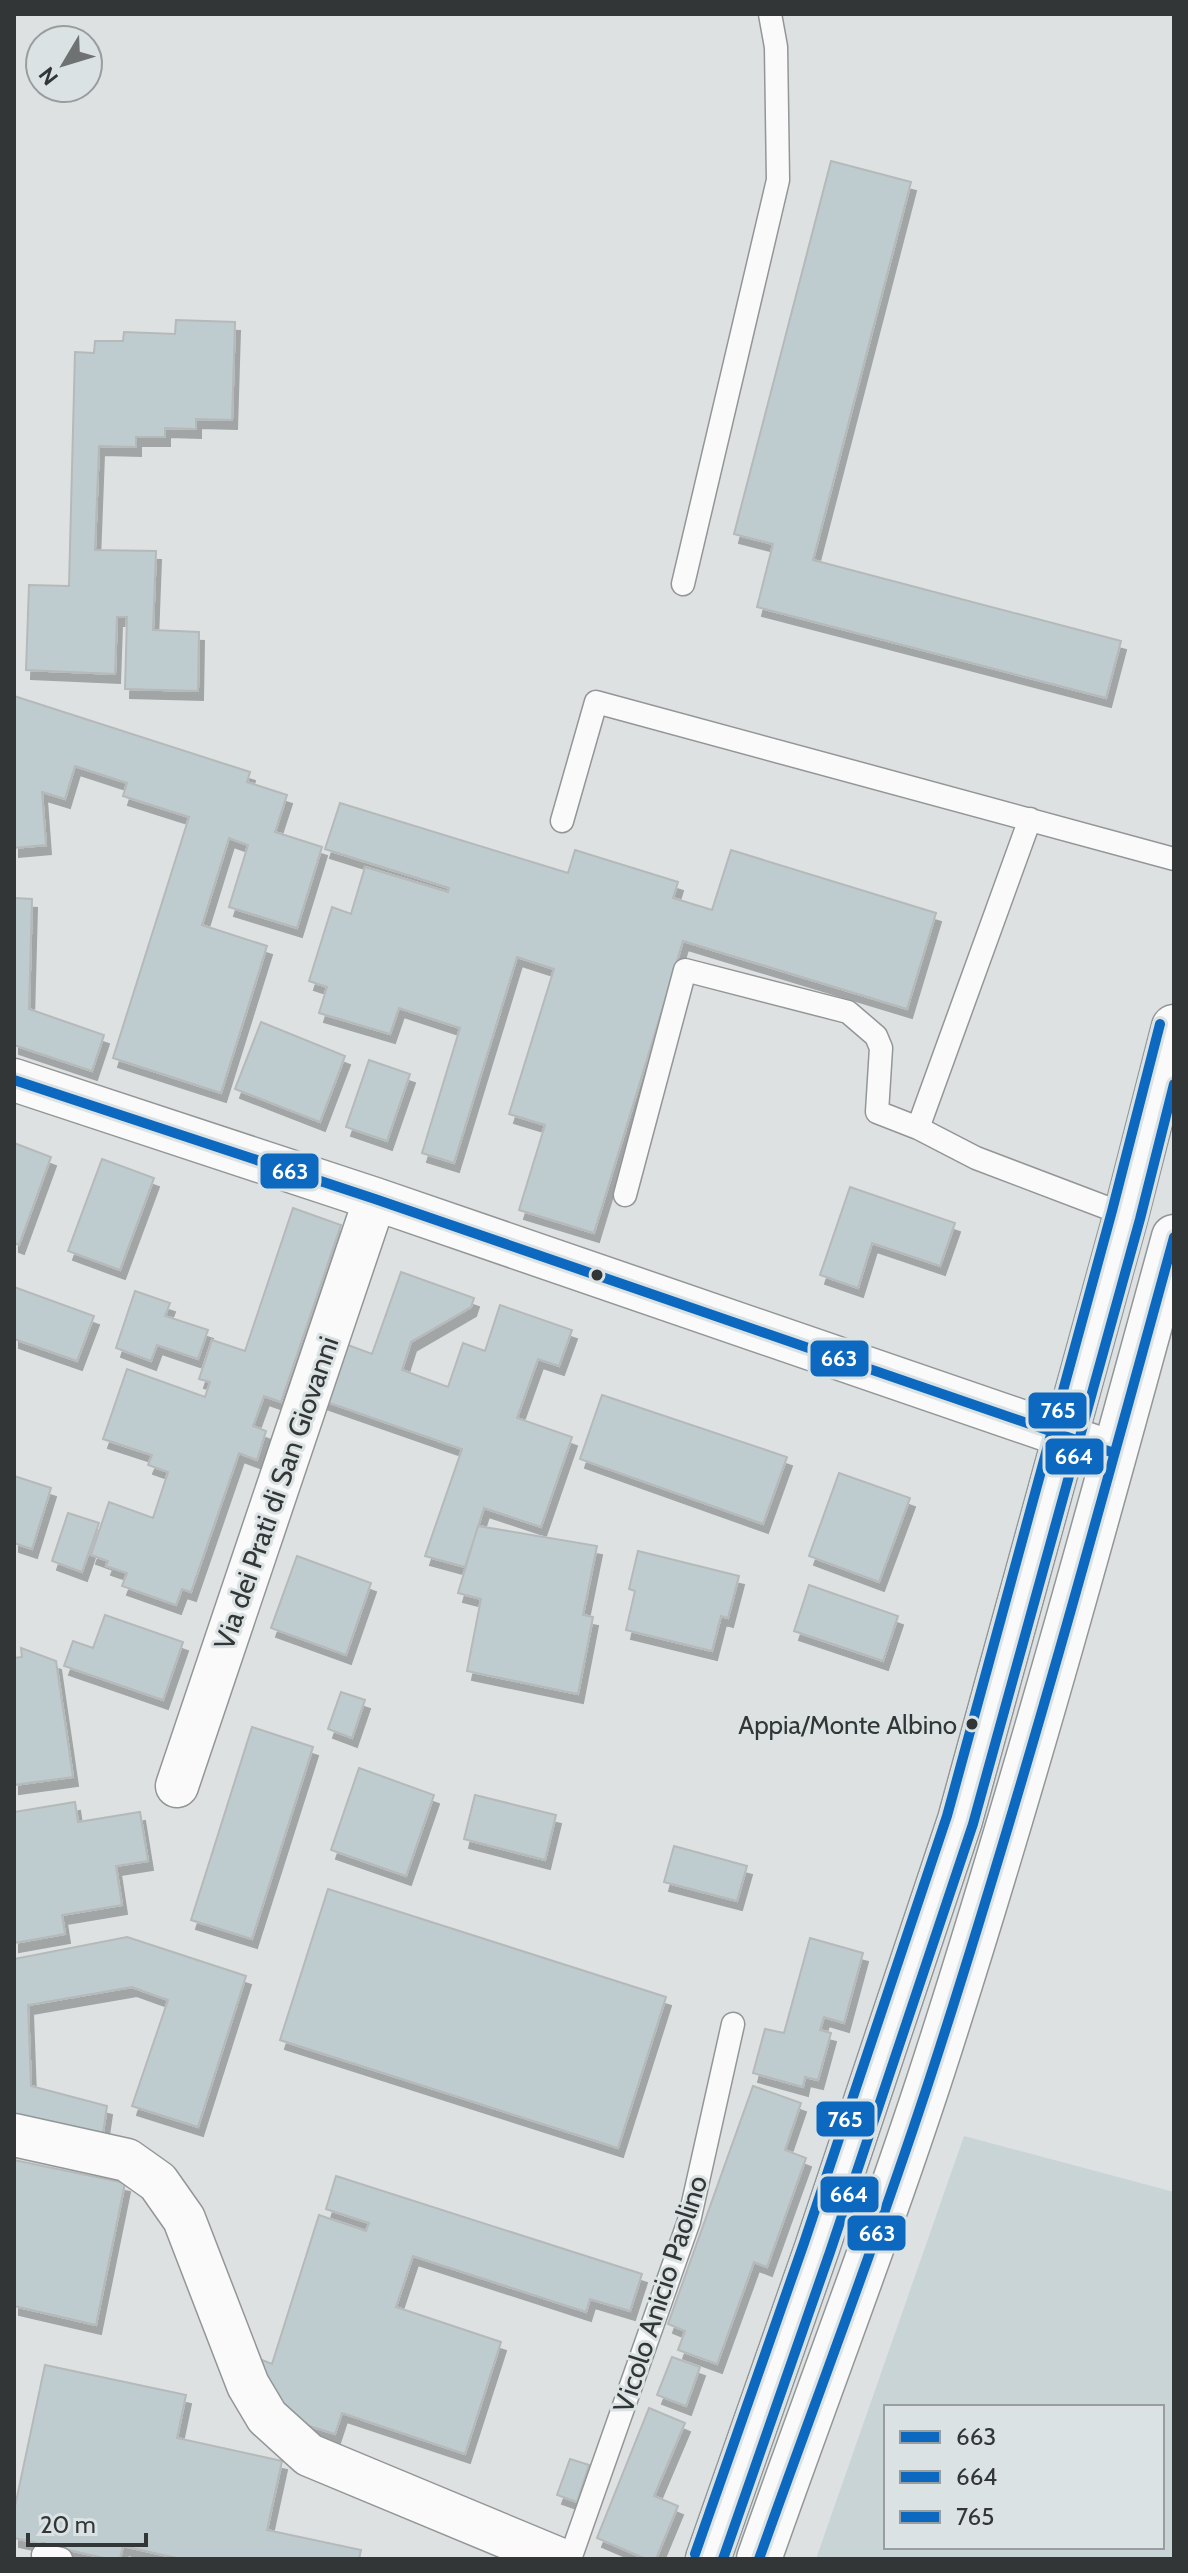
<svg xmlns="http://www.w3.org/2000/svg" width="1188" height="2573" viewBox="0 0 1188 2573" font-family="Cabin,sans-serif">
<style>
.built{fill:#c9d4d6;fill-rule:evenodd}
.building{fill:#bfcccf;stroke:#b6b9ba;stroke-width:2;filter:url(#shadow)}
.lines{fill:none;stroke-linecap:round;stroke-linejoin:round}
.service-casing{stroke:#939697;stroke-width:25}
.minor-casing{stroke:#939697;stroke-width:45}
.primary-casing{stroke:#939697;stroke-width:47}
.service{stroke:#fafafb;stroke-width:22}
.minor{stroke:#fafafb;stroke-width:42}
.primary{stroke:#fafafb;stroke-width:44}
.bus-1-casing{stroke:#dbe2e4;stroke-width:16}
.bus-2-casing{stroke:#dbe2e4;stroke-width:16}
.bus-3-casing{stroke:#dbe2e4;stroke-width:16}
.bus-1{stroke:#0c69bf;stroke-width:10}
.bus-2{stroke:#0c69bf;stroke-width:10}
.bus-3{stroke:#0c69bf;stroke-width:10}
.bus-dot{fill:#333636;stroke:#dbe2e4;stroke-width:3}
.labels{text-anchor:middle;stroke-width:6;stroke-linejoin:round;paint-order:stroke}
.bus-label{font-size:26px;fill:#333636;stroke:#dbe2e4;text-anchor:end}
.street-label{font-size:28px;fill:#333636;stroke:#dbe2e4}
.line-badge{stroke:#dbe2e4;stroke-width:3}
.badge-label{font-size:22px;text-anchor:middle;font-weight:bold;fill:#fff}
</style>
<defs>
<filter id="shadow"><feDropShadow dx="5" dy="9" stdDeviation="0" flood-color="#0004"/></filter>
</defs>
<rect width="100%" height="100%" fill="#dde1e2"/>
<path class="built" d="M 964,2136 L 1174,2192 L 1174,2559 L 816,2559 ZM 886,2407 L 1162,2407 L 1162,2547 L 886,2547 Z"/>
<path class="building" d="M 831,161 L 911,182 L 813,560 L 1121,641 L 1106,698 L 757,607 L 773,544 L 734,534 Z
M 176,320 L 235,322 L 232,420 L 196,419 L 196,429 L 165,428 L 165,437 L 136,437 L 136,447 L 99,446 L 95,550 L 156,551 L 153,630 L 199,632 L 198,691 L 125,689 L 127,617 L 117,617 L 115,674 L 26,670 L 29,585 L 69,586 L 75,352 L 94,353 L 95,341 L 123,341 L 124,332 L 175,334 Z
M 14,696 L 250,772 L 247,782 L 287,795 L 275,832 L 322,847 L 297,928 L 229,907 L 248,845 L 229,838 L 202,925 L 267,946 L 221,1093 L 113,1058 L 189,817 L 123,796 L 127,783 L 75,766 L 65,799 L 42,792 L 46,845 L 14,848 Z
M 340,803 L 568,873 L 575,850 L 678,882 L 673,898 L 712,910 L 731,850 L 936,913 L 907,1009 L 683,941 L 594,1233 L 519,1210 L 545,1125 L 509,1114 L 554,969 L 517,957 L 454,1163 L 422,1153 L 460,1028 L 399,1008 L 390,1034 L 319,1013 L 327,987 L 309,981 L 332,907 L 351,914 L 365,867 L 448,892 L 449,888 L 325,849 Z
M 14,898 L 32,899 L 29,1009 L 104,1035 L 92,1071 L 14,1045 Z
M 261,1022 L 345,1056 L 320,1122 L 235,1089 Z
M 369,1060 L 410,1074 L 387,1141 L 346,1127 Z
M 14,1143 L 51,1157 L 19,1245 L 14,1243 Z
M 102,1159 L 154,1178 L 120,1270 L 68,1251 Z
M 850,1187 L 955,1223 L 940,1266 L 872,1243 L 858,1288 L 820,1275 Z
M 293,1208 L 341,1225 L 281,1402 L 264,1396 L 253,1426 L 266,1431 L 257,1460 L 239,1453 L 191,1592 L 182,1589 L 176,1605 L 122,1586 L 127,1573 L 106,1566 L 108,1561 L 91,1555 L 109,1502 L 153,1518 L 168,1472 L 148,1465 L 152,1455 L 103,1439 L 127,1369 L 205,1397 L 210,1382 L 199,1379 L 212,1340 L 245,1351 Z
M 401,1272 L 474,1298 L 471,1307 L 411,1342 L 402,1370 L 448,1387 L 463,1343 L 485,1351 L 500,1305 L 572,1330 L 559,1366 L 538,1359 L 517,1418 L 572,1437 L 541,1527 L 484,1508 L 465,1567 L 425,1556 L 462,1449 L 321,1400 L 340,1342 L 372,1354 Z
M 14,1287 L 94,1316 L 77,1361 L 14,1339 Z
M 135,1291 L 170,1303 L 165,1316 L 208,1330 L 198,1359 L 157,1345 L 151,1361 L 116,1348 Z
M 602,1395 L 787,1457 L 763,1524 L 580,1459 Z
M 839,1473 L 910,1498 L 879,1582 L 809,1556 Z
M 14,1476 L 51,1488 L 32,1549 L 14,1543 Z
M 68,1513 L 99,1523 L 82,1572 L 52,1561 Z
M 478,1526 L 597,1546 L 583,1615 L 593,1617 L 578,1694 L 467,1671 L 481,1599 L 458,1593 Z
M 638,1551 L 739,1576 L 728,1618 L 721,1616 L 712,1651 L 626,1630 L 635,1591 L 629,1589 Z
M 297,1556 L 371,1583 L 346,1655 L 271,1628 Z
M 809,1585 L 898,1616 L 883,1661 L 794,1631 Z
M 105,1615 L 183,1642 L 163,1700 L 64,1666 L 73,1641 L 93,1648 Z
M 21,1648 L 56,1661 L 73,1777 L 14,1785 L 14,1658 L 22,1657 Z
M 341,1692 L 365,1700 L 352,1738 L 328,1729 Z
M 252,1727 L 313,1747 L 252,1939 L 191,1920 Z
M 359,1768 L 434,1795 L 406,1876 L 331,1850 Z
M 475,1795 L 556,1815 L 545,1860 L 464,1839 Z
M 75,1802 L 78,1822 L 140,1812 L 148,1861 L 116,1866 L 122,1905 L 62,1915 L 65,1934 L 14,1943 L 14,1812 Z
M 674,1846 L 747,1866 L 737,1901 L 664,1882 Z
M 328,1889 L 666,1997 L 618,2148 L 280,2040 Z
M 127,1937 L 246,1976 L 198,2127 L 132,2106 L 168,2000 L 132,1987 L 28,2005 L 31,2086 L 107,2106 L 102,2140 L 14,2116 L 14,1959 Z
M 810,1938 L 863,1953 L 844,2023 L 824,2017 L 820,2030 L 831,2033 L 818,2080 L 805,2077 L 803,2087 L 753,2073 L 765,2029 L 784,2033 Z
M 753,2086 L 801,2103 L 785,2150 L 806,2158 L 767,2267 L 754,2262 L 717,2364 L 678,2350 L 685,2331 L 668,2324 Z
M 14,2160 L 125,2183 L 96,2325 L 14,2306 Z
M 336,2176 L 642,2274 L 630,2311 L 590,2299 L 586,2312 L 413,2256 L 396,2307 L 501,2342 L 465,2454 L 342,2413 L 335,2434 L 290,2420 L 257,2358 L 272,2364 L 319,2215 L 366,2231 L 369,2223 L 326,2209 Z
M 672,2357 L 700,2367 L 686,2406 L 657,2395 Z
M 45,2365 L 186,2395 L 177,2438 L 282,2461 L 267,2530 L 361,2550 L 359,2559 L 181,2559 L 123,2546 L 120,2559 L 109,2559 L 14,2538 L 14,2511 Z
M 649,2408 L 685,2423 L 654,2496 L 678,2506 L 656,2559 L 646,2559 L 597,2538 Z
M 570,2459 L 589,2465 L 577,2502 L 557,2495 Z"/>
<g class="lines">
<g class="service-casing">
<path id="service" d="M 683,584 L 778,180 L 776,47 L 770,14
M 562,821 L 596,702 L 1174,859
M 918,1128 L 1030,819
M 625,1195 L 685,970 L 848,1012 L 876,1036 L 881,1048 L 877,1112 L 918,1128 L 976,1158 L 1126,1215
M 43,2555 L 61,2559
M 570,2559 L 689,2221 L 733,2024"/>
</g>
<g class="minor-casing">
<path id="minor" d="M 14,1080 L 375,1199 L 1114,1453
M 177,1786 L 375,1199
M 14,2135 L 127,2160 L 158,2182 L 184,2219 L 248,2385 L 267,2417 L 309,2455 L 559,2559"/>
</g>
<g class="primary-casing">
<path id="primary" d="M 708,2559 L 817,2248 L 960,1820 L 1126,1215 L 1174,1027
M 759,2559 C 819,2388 885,2219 940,2047 C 1026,1779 1100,1508 1174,1237"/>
</g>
<use href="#service" class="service"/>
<use href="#minor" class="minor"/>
<use href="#primary" class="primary"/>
<g class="bus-1-casing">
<path id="bus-1" d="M 14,1080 L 375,1199 L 1114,1453
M 759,2559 C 820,2388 885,2219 940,2047 C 1026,1779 1100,1508 1174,1237"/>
</g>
<g class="bus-2-casing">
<path id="bus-2" d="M 723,2559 L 830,2252 L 973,1824 L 1140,1219 L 1174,1084"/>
</g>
<g class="bus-3-casing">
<path id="bus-3" d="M 695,2554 L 804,2243 L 947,1816 L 1112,1211 L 1160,1024"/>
</g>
<use href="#bus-1" class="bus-1"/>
<use href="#bus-2" class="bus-2"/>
<use href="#bus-3" class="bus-3"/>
</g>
<g class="bus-dot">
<circle cx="597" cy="1275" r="7"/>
<circle cx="972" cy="1724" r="7"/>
</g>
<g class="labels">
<g class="bus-label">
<text x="957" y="1734">Appia/Monte Albino</text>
</g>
<g class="street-label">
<text transform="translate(276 1493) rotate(-71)" y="10">Via dei Prati di San Giovanni</text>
<text transform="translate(660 2294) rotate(-72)" y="10">Vicolo Anicio Paolino</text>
</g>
</g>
<g class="line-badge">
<rect x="259" y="1152" width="61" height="38" rx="8" fill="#0c69bf"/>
<rect x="809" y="1339" width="61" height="39" rx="8" fill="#0c69bf"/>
<rect x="1027" y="1391" width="61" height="39" rx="8" fill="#0c69bf"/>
<rect x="1044" y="1437" width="61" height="39" rx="8" fill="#0c69bf"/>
<rect x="815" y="2100" width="61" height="38" rx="8" fill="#0c69bf"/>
<rect x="819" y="2175" width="61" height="39" rx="8" fill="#0c69bf"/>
<rect x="846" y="2214" width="61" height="38" rx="8" fill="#0c69bf"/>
</g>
<g class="badge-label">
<text x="290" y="1179">663</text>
<text x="839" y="1366">663</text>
<text x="1058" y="1418">765</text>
<text x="1074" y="1464">664</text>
<text x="845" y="2127">765</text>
<text x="849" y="2202">664</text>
<text x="877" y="2241">663</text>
</g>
<rect width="1188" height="2573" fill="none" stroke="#333636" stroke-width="32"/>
<rect x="884" y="2405" width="280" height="144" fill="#dbe2e4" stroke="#989d9e" stroke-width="2"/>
<rect x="900" y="2431" width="40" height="12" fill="#0c69bf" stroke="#989d9e" stroke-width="2"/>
<text x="956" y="2445" font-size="24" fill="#333636">663</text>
<rect x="900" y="2471" width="40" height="12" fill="#0c69bf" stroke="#989d9e" stroke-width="2"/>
<text x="956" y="2485" font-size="24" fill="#333636">664</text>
<rect x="900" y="2511" width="40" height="12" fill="#0c69bf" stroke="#989d9e" stroke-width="2"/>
<text x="956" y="2525" font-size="24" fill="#333636">765</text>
<g transform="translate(64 64) rotate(232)"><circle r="38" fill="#dbe2e4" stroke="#989d9e" stroke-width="2"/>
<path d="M0-6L14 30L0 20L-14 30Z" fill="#6e7272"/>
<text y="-12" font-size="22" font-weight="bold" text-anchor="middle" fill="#333636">N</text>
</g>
<path d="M28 2533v12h118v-12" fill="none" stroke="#333636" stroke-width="4"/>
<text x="40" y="2533" font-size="24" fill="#333636" stroke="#dbe2e4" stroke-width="6" paint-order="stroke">20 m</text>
</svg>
